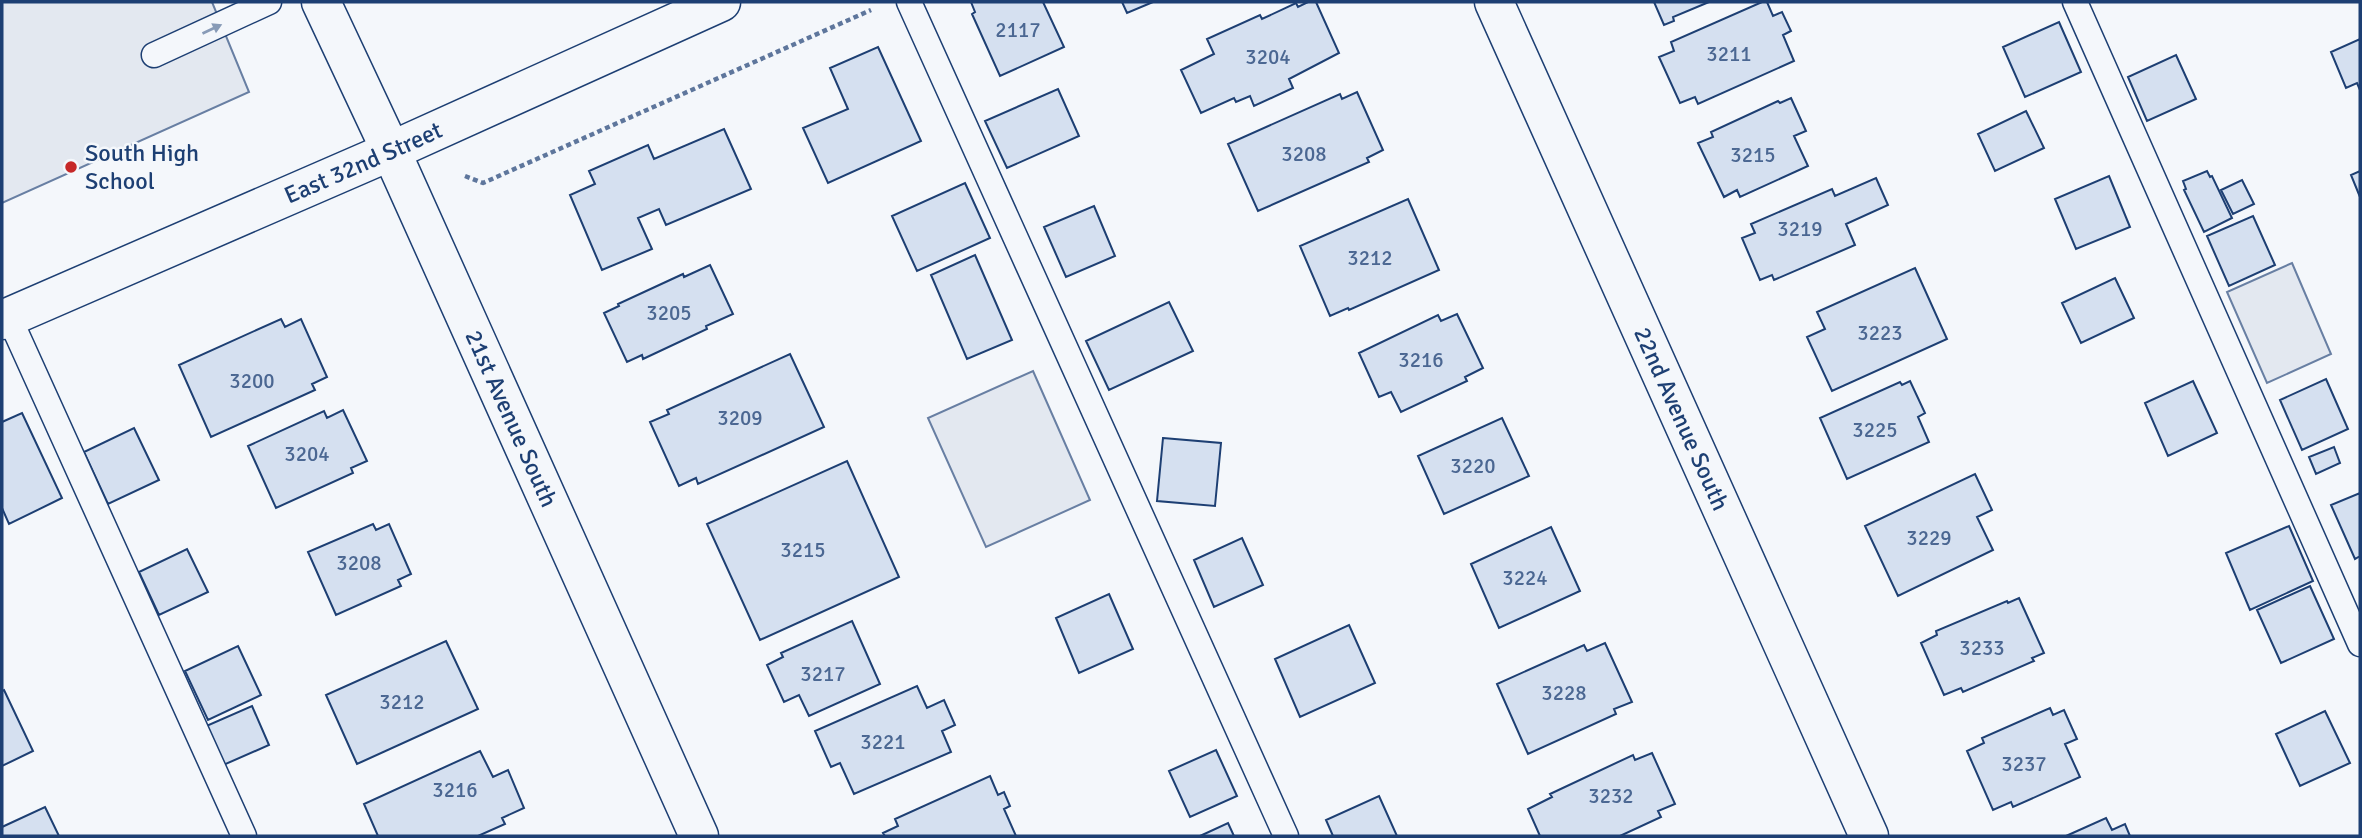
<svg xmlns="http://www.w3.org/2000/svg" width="2362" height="838" viewBox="0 0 2362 838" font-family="Signika,sans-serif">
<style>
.parking{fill:#e3e8f0;stroke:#687fa3;stroke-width:2}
.building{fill:#d5e0f0;stroke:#1d3f73;stroke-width:2}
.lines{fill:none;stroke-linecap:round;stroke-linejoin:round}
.service-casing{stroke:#1d3f73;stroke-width:27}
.minor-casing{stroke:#1d3f73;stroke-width:41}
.tertiary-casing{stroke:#1d3f73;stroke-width:41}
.path{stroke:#5e769c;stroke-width:4.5;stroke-dasharray:5 3.5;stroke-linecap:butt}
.service{stroke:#f4f7fb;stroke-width:24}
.minor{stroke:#f4f7fb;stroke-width:38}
.tertiary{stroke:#f4f7fb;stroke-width:38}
.oneway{fill:#889bb7}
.poi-dot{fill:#c62828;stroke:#f4f7fb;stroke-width:2.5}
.labels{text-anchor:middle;stroke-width:5;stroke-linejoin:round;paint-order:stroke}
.number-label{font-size:21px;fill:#4b6792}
.poi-label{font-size:24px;fill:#1d3f73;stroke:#f4f7fb;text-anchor:start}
.street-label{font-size:24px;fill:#1d3f73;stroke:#f4f7fb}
</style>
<rect width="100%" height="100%" fill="#f4f7fb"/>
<path class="parking" d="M 2,2 L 212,2 L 249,92 L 2,203 Z
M 2292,263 L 2331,354 L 2267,383 L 2227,292 Z
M 1033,371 L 1090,500 L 986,547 L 928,418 Z"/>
<path class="building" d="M 971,2 L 1043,2 L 1064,47 L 1000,76 L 972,14 L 975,12 Z
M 1122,2 L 1153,2 L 1127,13 Z
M 1308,2 L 1316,2 L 1339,53 L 1289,79 L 1293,88 L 1254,106 L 1250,96 L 1236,102 L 1234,98 L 1201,113 L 1181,70 L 1214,54 L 1207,39 L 1260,15 L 1262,19 L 1296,3 L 1298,7 Z
M 1654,2 L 1709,2 L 1673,17 L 1674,21 L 1664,25 Z
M 1762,2 L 1767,2 L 1773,16 L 1782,12 L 1791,31 L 1783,35 L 1794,61 L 1698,104 L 1695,97 L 1680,103 L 1659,57 L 1674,51 L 1671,42 Z
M 2059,22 L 2081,72 L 2025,97 L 2003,47 Z
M 2360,39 L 2360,90 L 2357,83 L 2346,88 L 2331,52 Z
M 878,47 L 921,141 L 828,183 L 803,128 L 848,109 L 830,68 Z
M 2176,55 L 2196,99 L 2147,121 L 2128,77 Z
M 1058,89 L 1079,136 L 1007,168 L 985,121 Z
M 1357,92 L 1383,150 L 1367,158 L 1369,162 L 1258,211 L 1228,144 L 1340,94 L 1342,99 Z
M 1791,98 L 1806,131 L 1794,136 L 1808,166 L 1740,197 L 1737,190 L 1724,197 L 1698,143 L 1713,137 L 1711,132 L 1778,101 L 1780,103 Z
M 2026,111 L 2044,148 L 1995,171 L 1978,134 Z
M 724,129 L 751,189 L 666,225 L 659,209 L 638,218 L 652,249 L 602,270 L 570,195 L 595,184 L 589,171 L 648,145 L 654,159 Z
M 2207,171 L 2210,177 L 2212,176 L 2232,218 L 2204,232 L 2184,190 L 2186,189 L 2183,181 Z
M 2360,171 L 2360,197 L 2351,175 Z
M 2109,176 L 2130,227 L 2076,249 L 2055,199 Z
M 1876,178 L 1888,205 L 1846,224 L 1855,245 L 1774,280 L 1772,275 L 1760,280 L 1742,238 L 1755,233 L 1751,224 L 1832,189 L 1835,196 Z
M 2242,180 L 2254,204 L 2233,214 L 2221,190 Z
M 965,183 L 990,238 L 917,271 L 892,216 Z
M 1408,199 L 1439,270 L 1349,310 L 1348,308 L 1330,316 L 1300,246 Z
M 1094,206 L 1115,256 L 1066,277 L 1044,227 Z
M 2253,216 L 2275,265 L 2229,286 L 2207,236 Z
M 975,255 L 1012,340 L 967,359 L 931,275 Z
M 710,265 L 733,314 L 706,326 L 707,329 L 643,359 L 642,355 L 627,362 L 604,313 L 619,306 L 618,304 L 683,274 L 684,277 Z
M 1915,268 L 1947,339 L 1832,391 L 1807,337 L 1825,329 L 1817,312 Z
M 2115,278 L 2134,318 L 2081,343 L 2062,303 Z
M 1169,302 L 1193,351 L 1109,390 L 1086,341 Z
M 1457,314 L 1483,368 L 1465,377 L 1467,381 L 1401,412 L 1391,392 L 1379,397 L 1359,353 L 1438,315 L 1441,321 Z
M 281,319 L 285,327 L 301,319 L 327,377 L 312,384 L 315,390 L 211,437 L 179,365 Z
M 790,354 L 824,427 L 698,484 L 696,478 L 679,486 L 650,422 L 669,414 L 667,410 Z
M 2326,379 L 2348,429 L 2302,450 L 2280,400 Z
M 1910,381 L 1925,413 L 1918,417 L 1929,442 L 1847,479 L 1820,418 L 1900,382 L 1902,385 Z
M 2193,381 L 2217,433 L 2168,456 L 2145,403 Z
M 343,410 L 367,461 L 351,468 L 353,473 L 276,508 L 248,446 L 324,411 L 327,418 Z
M 22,413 L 62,498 L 9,524 L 2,508 L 2,422 Z
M 1502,418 L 1529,476 L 1444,514 L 1418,456 Z
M 134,428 L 159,480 L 108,504 L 84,452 Z
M 1163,438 L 1221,443 L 1215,506 L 1157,501 Z
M 2334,447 L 2340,463 L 2316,474 L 2309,457 Z
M 847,461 L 899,577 L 760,640 L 707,524 Z
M 1975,474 L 1992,510 L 1977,517 L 1993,550 L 1898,596 L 1865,526 Z
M 2360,493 L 2360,556 L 2355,559 L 2331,505 Z
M 373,524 L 376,530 L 389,524 L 411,574 L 398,580 L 401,586 L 336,615 L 308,552 Z
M 2289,526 L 2313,581 L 2250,610 L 2226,553 Z
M 1551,527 L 1580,591 L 1499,628 L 1471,564 Z
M 1242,538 L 1263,585 L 1214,607 L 1194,560 Z
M 187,549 L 208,592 L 159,615 L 139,572 Z
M 2310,586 L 2334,639 L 2281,663 L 2257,610 Z
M 1109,594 L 1133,649 L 1079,673 L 1056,618 Z
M 2019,598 L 2044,653 L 2032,658 L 2034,661 L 1963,692 L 1961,688 L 1944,695 L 1921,643 L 1937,635 L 1936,631 L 2007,601 L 2008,603 Z
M 852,621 L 880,684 L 809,716 L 799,695 L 784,702 L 767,665 L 783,657 L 781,653 Z
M 1349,625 L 1375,683 L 1300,717 L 1275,659 Z
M 446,641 L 478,709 L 357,764 L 326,695 Z
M 1605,643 L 1632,702 L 1614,709 L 1616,714 L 1528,754 L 1497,684 L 1584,645 L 1587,651 Z
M 238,646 L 261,695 L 208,720 L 185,671 Z
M 917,686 L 927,708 L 944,700 L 955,725 L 942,731 L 951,752 L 854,794 L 840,763 L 831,767 L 815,731 Z
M 4,690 L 33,751 L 2,766 L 2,691 Z
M 252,706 L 269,745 L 221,766 L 204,727 Z
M 2050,708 L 2053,715 L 2064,710 L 2077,739 L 2065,744 L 2080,777 L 2013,807 L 2011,802 L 1993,810 L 1967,751 L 1984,743 L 1982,738 Z
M 2325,711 L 2350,763 L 2300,786 L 2276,734 Z
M 1216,750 L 1237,796 L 1190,817 L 1169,771 Z
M 480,751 L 493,777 L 508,770 L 524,808 L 502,818 L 505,824 L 478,836 L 378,836 L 364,804 Z
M 1652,753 L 1675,804 L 1658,811 L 1661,817 L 1620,836 L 1540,836 L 1528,809 L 1552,797 L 1550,794 L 1633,755 L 1635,760 Z
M 990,776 L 998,795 L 1004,792 L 1010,806 L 1004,809 L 1016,836 L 885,836 L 883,833 L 898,826 L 895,819 Z
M 1379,796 L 1397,836 L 1333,836 L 1326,820 Z
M 45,807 L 59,836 L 2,836 L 2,827 Z
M 2106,818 L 2112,830 L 2125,824 L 2130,836 L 2066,836 Z
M 1228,823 L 1234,836 L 1200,836 Z"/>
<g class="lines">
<g class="service-casing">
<path id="service" d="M 909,2 L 1286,836
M 2075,2 L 2360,644
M 154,55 L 269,2
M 9,317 L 244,836"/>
</g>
<g class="minor-casing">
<g id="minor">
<path id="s1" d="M 321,2 L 391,151 L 699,836"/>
<path id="s2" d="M 1494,2 L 1869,836"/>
</g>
</g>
<g class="tertiary-casing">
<g id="tertiary">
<path id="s3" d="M 2,320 L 391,151 L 721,2"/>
</g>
</g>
<path class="path" d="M 465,176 L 483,183 L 871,10"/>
<use href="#service" class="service"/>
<use href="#minor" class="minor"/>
<use href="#tertiary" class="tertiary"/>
</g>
<defs><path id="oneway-solid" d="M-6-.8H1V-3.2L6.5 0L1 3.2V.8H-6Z" transform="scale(1.75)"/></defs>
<use class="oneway" href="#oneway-solid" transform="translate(212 29) rotate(-25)"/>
<circle class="poi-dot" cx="71" cy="167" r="7"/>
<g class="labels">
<g class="number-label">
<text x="1018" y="37">2117</text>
<text x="1729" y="61">3211</text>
<text x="1268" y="64">3204</text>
<text x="1304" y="161">3208</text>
<text x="1753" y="162">3215</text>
<text x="1800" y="236">3219</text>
<text x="1370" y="265">3212</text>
<text x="669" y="320">3205</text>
<text x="1880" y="340">3223</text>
<text x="1421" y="367">3216</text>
<text x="252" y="388">3200</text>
<text x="740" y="425">3209</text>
<text x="1875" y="437">3225</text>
<text x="307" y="461">3204</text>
<text x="1473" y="473">3220</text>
<text x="1929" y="545">3229</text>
<text x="803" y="557">3215</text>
<text x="359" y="570">3208</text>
<text x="1525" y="585">3224</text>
<text x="1982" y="655">3233</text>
<text x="823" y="681">3217</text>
<text x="1564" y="700">3228</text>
<text x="402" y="709">3212</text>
<text x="883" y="749">3221</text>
<text x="2024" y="771">3237</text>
<text x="455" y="797">3216</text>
<text x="1611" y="803">3232</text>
</g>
<g class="poi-label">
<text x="85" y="161">South High<tspan x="85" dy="28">School</tspan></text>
</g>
<g class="street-label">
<text dy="8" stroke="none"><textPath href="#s3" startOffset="394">East 32nd Street</textPath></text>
<text dy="8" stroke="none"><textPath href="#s1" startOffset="458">21st Avenue South</textPath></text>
<text dy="8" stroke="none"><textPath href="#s2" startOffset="457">22nd Avenue South</textPath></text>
</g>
</g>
<rect width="2362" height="838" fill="none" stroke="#1d3f73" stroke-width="7"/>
</svg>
